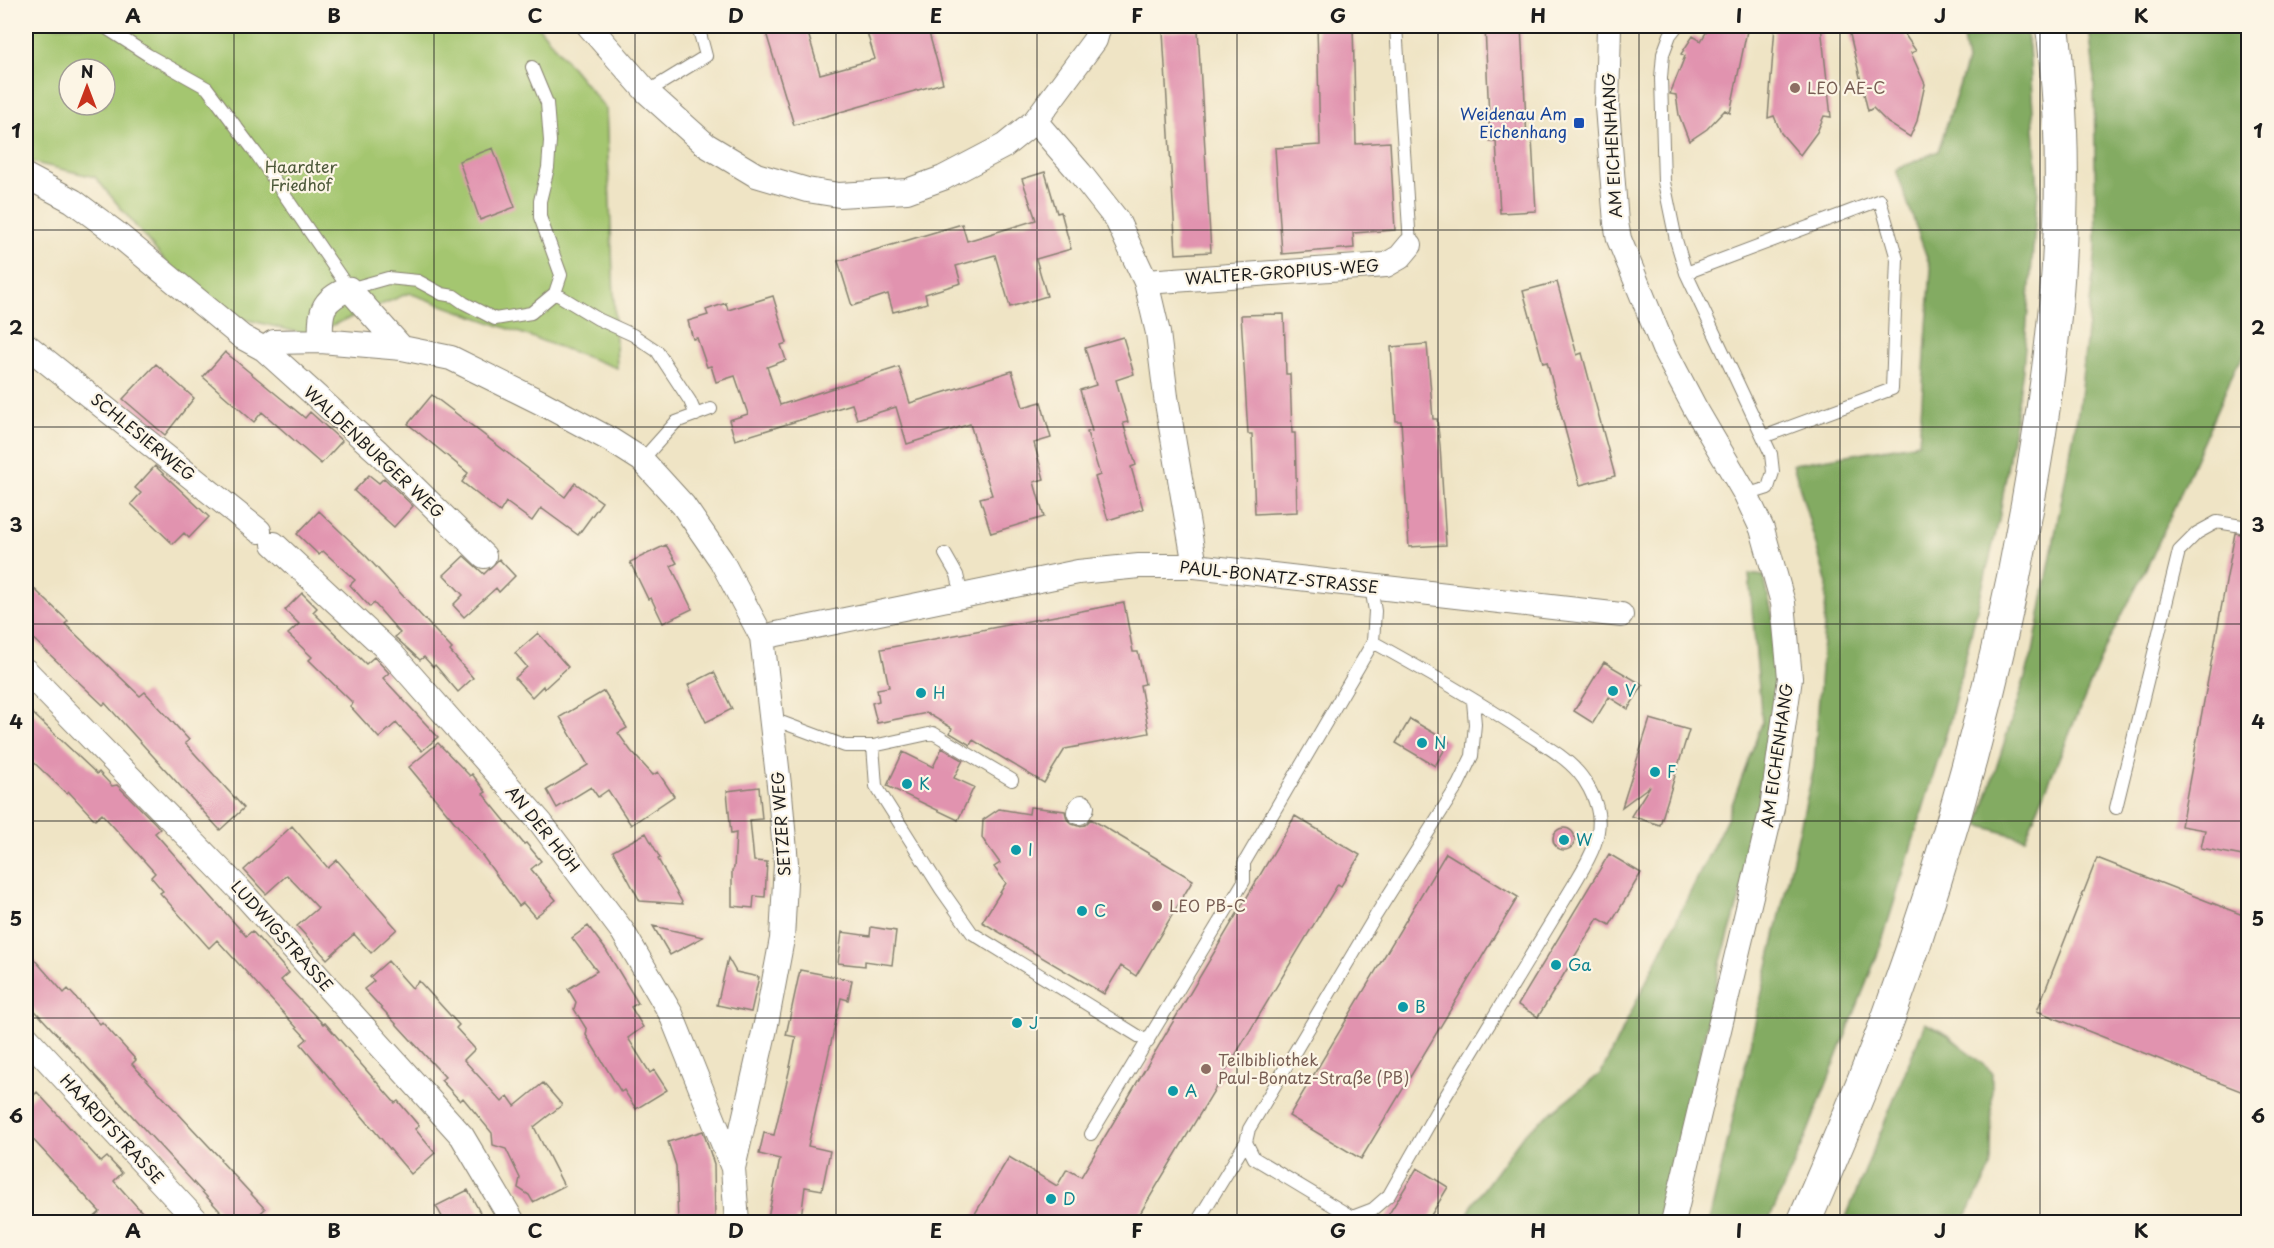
<svg xmlns="http://www.w3.org/2000/svg" width="2274" height="1248" viewBox="0 0 2274 1248" font-family="'Playpen Sans',sans-serif">
<style>
.green{fill:#a4c66f;stroke:#607146;stroke-width:1.5;fill-rule:evenodd}
.forest{fill:#83ab62;stroke:#50643f;stroke-width:1.5}
.building{fill:#e193af}
.lines{fill:none;stroke-linecap:round;stroke-linejoin:round}
.lane-casing{stroke:#868070;stroke-width:14}
.street-casing{stroke:#868070;stroke-width:26}
.primary-casing{stroke:#868070;stroke-width:35}
.lane{stroke:#fff;stroke-width:12}
.street{stroke:#fff;stroke-width:24}
.primary{stroke:#fff;stroke-width:33}
.grid{fill:none;stroke:#1c1c1c;stroke-width:1.5;stroke-opacity:0.55}
.education-dot{fill:#8d6e63;stroke:#fcf5e5;stroke-width:2}
.transit-dot{fill:#1a4fb4;stroke:#fcf5e5;stroke-width:2}
.culture-dot{fill:#0f9aa8;stroke:#fcf5e5;stroke-width:2}
.labels{text-anchor:middle;stroke-width:4.5;stroke-linejoin:round;paint-order:stroke}
.education-label{font-size:16px;fill:#785e54;stroke:#fcf5e5;text-anchor:start}
.transit-label{font-size:16px;fill:#164399;stroke:#fcf5e5;text-anchor:end}
.street-label{font-size:16px;fill:#1c1c1c;stroke:#fcf5e5}
.park-label{font-size:16px;fill:#4c5839;stroke:#fcf5e5}
.culture-label{font-size:16px;fill:#0d838f;stroke:#fcf5e5;text-anchor:start}
.neatline{fill:none;stroke:#1c1c1c;stroke-width:2}
.grid-label{font-size:20px;text-anchor:middle;font-weight:bold;fill:#1c1c1c}
</style>
<rect width="100%" height="100%" fill="#fcf5e5"/>
<filter id="ink" filterUnits="userSpaceOnUse"><feTurbulence type="fractalNoise" baseFrequency=".0167" numOctaves="2"/><feDisplacementMap in="SourceGraphic" scale="12" xChannelSelector="R" yChannelSelector="G"/><feConvolveMatrix kernelMatrix="1 2 1 2 8 2 1 2 1" color-interpolation-filters="sRGB"/></filter>
<filter id="wash" filterUnits="userSpaceOnUse"><feTurbulence type="fractalNoise" baseFrequency=".008" numOctaves="4" result="noise"/><feDisplacementMap in="SourceGraphic" scale="24" xChannelSelector="R" yChannelSelector="G"/><feGaussianBlur stdDeviation="1.35" result="paint"/><feColorMatrix in="noise" values="0 0 0 0 0 0 0 0 0 0 0 0 0 0 0 0 0 1.4 0 .05"/><feComposite in="paint" operator="in"/></filter>
<g filter="url(#wash)">
<rect width="100%" height="100%" fill="#efe4c5"/>
<path class="green" d="M 26,26 L 538,26 L 606,109 L 617,368 L 409,293 L 309,335 L 232,316 L 168,265 L 95,177 L 26,161 ZM 69,69 L 105,69 L 105,105 L 69,105 Z"/>
<path class="forest" d="M 1961,26 L 2025,26 L 2029,47 L 2038,190 L 2023,370 L 1999,520 L 1948,728 L 1880,948 L 1803,1144 L 1768,1222 L 1709,1222 L 1814,767 L 1827,584 L 1793,464 L 1919,443 L 1931,269 L 1896,170 L 1938,151 L 1967,62 Z
M 2089,26 L 2248,26 L 2248,351 L 2236,367 L 2153,555 L 2108,642 L 2025,839 L 1978,825 L 2033,652 L 2079,406 L 2096,248 L 2094,73 Z
M 1749,574 L 1764,576 L 1774,623 L 1778,702 L 1760,830 L 1721,961 L 1663,1222 L 1464,1222 L 1474,1202 L 1523,1135 L 1601,1073 L 1727,818 L 1762,723 Z
M 1925,1023 L 1948,1035 L 1992,1072 L 1991,1168 L 1963,1222 L 1844,1222 Z"/>
<g id="blocks">
<path class="building" d="M 764,26 L 806,26 L 820,74 L 875,59 L 865,26 L 927,26 L 943,83 L 794,125 Z
M 1317,26 L 1353,26 L 1356,144 L 1390,142 L 1395,230 L 1353,233 L 1354,248 L 1282,254 L 1275,148 L 1320,145 Z
M 1485,26 L 1521,26 L 1527,139 L 1532,139 L 1536,211 L 1500,213 L 1496,141 L 1490,141 Z
M 1710,26 L 1748,26 L 1730,113 L 1725,110 L 1707,129 L 1689,141 L 1679,115 L 1676,95 L 1670,94 L 1685,56 L 1681,54 L 1693,36 L 1701,41 Z
M 1775,26 L 1821,26 L 1831,117 L 1824,116 L 1817,132 L 1800,155 L 1781,133 L 1774,116 L 1768,118 Z
M 1848,26 L 1899,26 L 1916,51 L 1911,53 L 1925,84 L 1917,121 L 1910,137 L 1888,123 L 1873,108 L 1868,111 Z
M 1198,30 L 1211,252 L 1176,254 L 1163,32 Z
M 493,148 L 515,207 L 480,220 L 459,161 Z
M 1045,172 L 1057,213 L 1061,212 L 1071,249 L 1036,259 L 1047,296 L 1010,307 L 995,255 L 956,266 L 961,283 L 925,294 L 927,303 L 893,312 L 888,294 L 852,306 L 838,261 L 962,224 L 967,241 L 1036,220 L 1022,179 Z
M 1557,282 L 1577,355 L 1582,353 L 1615,476 L 1580,485 L 1547,362 L 1543,363 L 1523,291 Z
M 773,296 L 787,343 L 781,345 L 786,360 L 767,367 L 780,405 L 899,367 L 910,403 L 1012,371 L 1023,407 L 1041,402 L 1051,438 L 1034,443 L 1044,479 L 1034,482 L 1044,517 L 991,533 L 980,498 L 992,495 L 970,424 L 907,444 L 896,407 L 857,419 L 852,404 L 735,440 L 729,420 L 748,414 L 735,376 L 716,382 L 711,366 L 707,367 L 697,338 L 693,339 L 688,321 L 708,315 L 706,310 L 726,303 L 728,310 Z
M 1284,314 L 1286,374 L 1290,374 L 1292,433 L 1295,433 L 1297,512 L 1255,514 L 1252,434 L 1248,434 L 1241,315 Z
M 1123,337 L 1134,374 L 1116,380 L 1128,422 L 1123,423 L 1136,465 L 1131,467 L 1143,509 L 1108,520 L 1095,477 L 1100,475 L 1087,432 L 1092,431 L 1080,390 L 1096,385 L 1085,348 Z
M 1427,344 L 1433,419 L 1437,419 L 1440,446 L 1446,545 L 1409,547 L 1401,421 L 1396,421 L 1391,347 Z
M 225,352 L 305,418 L 310,412 L 342,441 L 321,464 L 262,412 L 254,422 L 203,377 Z
M 156,364 L 194,398 L 165,435 L 123,399 Z
M 432,395 L 565,497 L 575,483 L 602,502 L 578,535 L 541,508 L 532,521 L 506,502 L 500,512 L 462,482 L 468,473 L 408,424 Z
M 155,466 L 209,517 L 189,538 L 184,533 L 173,544 L 131,504 L 141,493 L 135,488 Z
M 369,475 L 379,483 L 384,478 L 413,506 L 394,527 L 354,491 Z
M 319,511 L 366,556 L 452,649 L 450,651 L 473,678 L 458,692 L 435,665 L 433,667 L 424,657 L 420,660 L 395,637 L 400,633 L 374,603 L 370,607 L 350,585 L 355,580 L 323,551 L 319,555 L 297,534 Z
M 2235,533 L 2248,535 L 2248,857 L 2201,848 L 2205,830 L 2181,826 Z
M 666,545 L 677,563 L 671,566 L 692,609 L 663,623 L 651,598 L 648,599 L 630,562 Z
M 464,556 L 484,574 L 499,559 L 515,576 L 499,592 L 496,588 L 464,617 L 453,605 L 463,595 L 444,575 Z
M 26,581 L 68,621 L 65,624 L 140,696 L 145,692 L 189,740 L 185,743 L 244,808 L 220,830 L 105,703 L 103,705 L 26,632 Z
M 302,593 L 317,608 L 313,612 L 366,664 L 374,657 L 389,673 L 383,678 L 438,737 L 422,751 L 396,723 L 379,738 L 350,706 L 353,703 L 309,660 L 312,657 L 288,634 L 299,624 L 285,610 Z
M 1124,603 L 1133,652 L 1138,652 L 1145,684 L 1140,685 L 1149,733 L 1065,749 L 1044,783 L 973,740 L 970,745 L 950,733 L 952,728 L 927,713 L 877,723 L 872,703 L 879,701 L 877,689 L 889,687 L 881,649 Z
M 538,633 L 568,667 L 544,689 L 543,686 L 532,697 L 515,678 L 527,667 L 515,653 Z
M 1604,662 L 1643,685 L 1628,709 L 1609,697 L 1593,723 L 1574,711 Z
M 714,672 L 732,709 L 706,722 L 688,685 Z
M 604,691 L 627,728 L 618,733 L 631,751 L 653,775 L 658,772 L 674,796 L 631,825 L 608,790 L 598,797 L 591,787 L 557,808 L 547,790 L 588,765 L 560,717 Z
M 26,707 L 97,774 L 99,772 L 112,786 L 117,785 L 156,824 L 160,829 L 155,833 L 246,936 L 252,931 L 289,973 L 281,980 L 323,1024 L 325,1023 L 395,1103 L 398,1101 L 419,1126 L 415,1129 L 435,1153 L 411,1174 L 301,1044 L 307,1039 L 217,940 L 209,948 L 160,893 L 163,891 L 151,877 L 155,873 L 102,814 L 95,820 L 69,792 L 67,794 L 26,755 Z
M 1410,719 L 1449,742 L 1435,766 L 1396,743 Z
M 1650,719 L 1689,730 L 1660,825 L 1631,816 L 1650,786 L 1622,807 Z
M 438,743 L 470,776 L 472,774 L 486,792 L 483,794 L 524,844 L 526,843 L 541,861 L 531,869 L 556,900 L 535,917 L 523,903 L 519,906 L 481,854 L 409,767 Z
M 942,748 L 963,760 L 954,778 L 974,787 L 958,820 L 887,786 L 903,752 L 933,767 Z
M 759,787 L 762,819 L 750,820 L 754,861 L 767,862 L 765,897 L 754,896 L 753,908 L 732,906 L 732,870 L 734,868 L 736,833 L 731,834 L 727,791 Z
M 1030,807 L 1065,811 L 1067,819 L 1072,824 L 1078,826 L 1085,825 L 1091,819 L 1193,880 L 1136,976 L 1121,966 L 1104,994 L 982,922 L 1006,883 L 994,867 L 1000,863 L 982,838 L 983,820 L 999,809 L 1029,814 Z
M 1295,816 L 1360,855 L 1341,886 L 1338,884 L 1135,1222 L 970,1222 L 1009,1157 L 1057,1186 L 1067,1169 L 1081,1177 Z
M 292,826 L 328,868 L 337,860 L 397,929 L 371,953 L 354,934 L 327,959 L 297,926 L 318,908 L 287,875 L 266,894 L 244,870 Z
M1553 839a11 11 0 1 1 22 0a11 11 0 1 1-22 0Z
M 646,833 L 660,858 L 658,859 L 683,904 L 640,901 L 613,851 Z
M 1446,853 L 1518,897 L 1361,1159 L 1289,1116 Z
M 1609,854 L 1641,873 L 1610,925 L 1598,918 L 1538,1017 L 1518,1005 Z
M 2097,858 L 2248,917 L 2248,1094 L 2037,1011 Z
M 588,926 L 606,950 L 638,1003 L 631,1007 L 643,1027 L 628,1038 L 650,1073 L 654,1070 L 667,1090 L 636,1109 L 624,1090 L 621,1092 L 586,1035 L 587,1030 L 574,1009 L 576,1002 L 568,989 L 597,971 L 572,938 Z
M 653,926 L 703,937 L 670,955 Z
M 871,927 L 896,931 L 892,965 L 865,961 L 865,966 L 838,963 L 842,932 L 870,936 Z
M 26,950 L 64,993 L 68,989 L 100,1024 L 102,1022 L 136,1060 L 132,1064 L 221,1159 L 220,1160 L 265,1209 L 251,1222 L 230,1222 L 26,1001 Z
M 728,958 L 736,972 L 759,977 L 751,1012 L 717,1005 Z
M 388,961 L 412,988 L 419,981 L 459,1025 L 456,1028 L 475,1049 L 464,1060 L 502,1102 L 508,1096 L 515,1106 L 543,1083 L 562,1105 L 534,1127 L 564,1186 L 533,1202 L 529,1195 L 518,1188 L 520,1178 L 506,1149 L 493,1145 L 492,1133 L 463,1098 L 460,1101 L 441,1080 L 445,1077 L 364,989 L 374,981 L 370,977 Z
M 800,970 L 852,980 L 848,1000 L 841,998 L 808,1146 L 830,1151 L 822,1190 L 805,1187 L 801,1218 L 796,1218 L 796,1222 L 767,1222 L 780,1159 L 759,1154 L 764,1133 L 774,1135 L 789,1072 L 796,1037 L 786,1035 Z
M 37,1092 L 101,1162 L 107,1157 L 122,1173 L 114,1181 L 151,1222 L 89,1222 L 100,1212 L 26,1132 L 26,1103 Z
M 703,1131 L 714,1164 L 715,1220 L 714,1222 L 678,1222 L 676,1166 L 668,1142 Z
M 1417,1168 L 1448,1187 L 1427,1222 L 1384,1222 Z
M 468,1190 L 485,1222 L 445,1222 L 436,1206 Z"/>
</g>
</g>
<g filter="url(#ink)">
<use href="#blocks" fill-opacity="0" stroke="#868070" stroke-width="1.5"/>
<g class="lines">
<g class="lane-casing">
<path id="lane" d="M 103,26 L 148,55 L 207,88 L 255,152 L 349,289 L 388,278 L 418,281 L 442,294 L 454,296 L 464,303 L 495,319 L 531,313 L 555,293 L 561,275 L 540,217 L 540,201 L 548,168 L 550,141 L 547,103 L 532,67
M 1396,26 L 1410,245
M 1677,26 L 1670,35 L 1663,54 L 1661,78 L 1664,182 L 1676,240 L 1686,273 L 1771,454 L 1773,472 L 1768,488 L 1746,495
M 647,92 L 706,56 L 698,26
M 1686,273 L 1880,200 L 1897,259 L 1892,389 L 1763,437
M 555,293 L 598,319 L 633,335 L 657,351 L 690,401 L 696,415
M 642,460 L 676,422 L 711,409
M 945,554 L 957,575 L 962,596
M 1373,642 C 1425,671 1477,700 1526,733 C 1544,745 1564,756 1578,772 C 1586,781 1594,796 1597,808 C 1604,835 1589,859 1576,881 L 1436,1112 L 1389,1195 L 1373,1209 L 1352,1217 L 1254,1158 L 1246,1142 L 1249,1129 L 1376,915 L 1458,785 L 1472,756 L 1475,724 L 1473,701
M 773,719 L 845,746 L 873,746 L 876,786 L 941,889 L 972,933 L 1148,1042
M 873,746 L 933,733 L 1012,780
M 2116,808 L 2179,551 L 2197,533 L 2217,522 L 2248,527
M 1091,1134 L 1244,881 L 1244,863 L 1373,642 L 1375,611 L 1371,587
M 1197,1222 L 1246,1142"/>
</g>
<g class="street-casing">
<path id="street" d="M 589,26 L 647,92 L 706,145 L 756,175 L 807,190 L 839,195 L 907,191 L 943,178 L 1004,146 L 1035,121 L 1095,40 L 1099,26
M 1609,26 L 1607,107 L 1616,223 L 1619,239 L 1664,349 L 1695,408 L 1746,495 L 1762,529 L 1783,603 L 1790,678 L 1772,808 L 1673,1222
M 1035,121 L 1080,173 L 1117,220 L 1146,282 L 1158,333 L 1166,397 L 1195,566
M 26,176 L 73,201 L 116,233 L 242,337 L 264,349 L 274,342 L 321,341 L 402,348 L 451,358 L 542,403 L 609,439 L 642,460 L 683,505 L 721,560 L 762,637 L 780,794 L 786,863 L 782,939 L 766,1024 L 733,1168 L 737,1222
M 1146,282 L 1386,265 L 1400,257 L 1410,245
M 321,341 C 320,313 320,300 349,289 L 402,348
M 26,345 L 259,531
M 264,349 L 378,452 L 484,556
M 274,544 L 391,653 L 541,823 L 623,932 L 671,1014 L 733,1168
M 762,637 L 1078,572 L 1139,566 L 1195,566 L 1621,615
M 26,671 L 239,889 L 462,1136 L 513,1222
M 1079,812 L 1082,807
M 26,1037 L 198,1222"/>
</g>
<g class="primary-casing">
<path id="primary" d="M 1804,1222 C 1833,1154 1863,1086 1889,1016 C 1949,851 1996,680 2027,507 C 2041,429 2053,352 2058,273 C 2062,211 2063,149 2058,87 C 2056,67 2056,46 2052,26"/>
</g>
<use href="#lane" class="lane"/>
<use href="#street" class="street"/>
<use href="#primary" class="primary"/>
</g>
</g>
<path class="grid" d="M 234,26 L 234,1222M 434,26 L 434,1222M 635,26 L 635,1222M 836,26 L 836,1222M 1037,26 L 1037,1222M 1237,26 L 1237,1222M 1438,26 L 1438,1222M 1639,26 L 1639,1222M 1840,26 L 1840,1222M 2040,26 L 2040,1222M 26,230 L 2248,230M 26,427 L 2248,427M 26,624 L 2248,624M 26,821 L 2248,821M 26,1018 L 2248,1018"/>
<g class="education-dot">
<circle cx="1795" cy="88" r="6"/>
<circle cx="1157" cy="906" r="6"/>
<circle cx="1206" cy="1069" r="6"/>
</g>
<rect class="transit-dot" x="1573" y="117" width="12" height="12" rx="3"/>
<g class="culture-dot">
<circle cx="1613" cy="691" r="6"/>
<circle cx="921" cy="693" r="6"/>
<circle cx="1422" cy="743" r="6"/>
<circle cx="1655" cy="772" r="6"/>
<circle cx="907" cy="784" r="6"/>
<circle cx="1564" cy="840" r="6"/>
<circle cx="1016" cy="850" r="6"/>
<circle cx="1082" cy="911" r="6"/>
<circle cx="1556" cy="965" r="6"/>
<circle cx="1403" cy="1007" r="6"/>
<circle cx="1017" cy="1023" r="6"/>
<circle cx="1173" cy="1091" r="6"/>
<circle cx="1051" cy="1199" r="6"/>
</g>
<g class="labels">
<g class="education-label">
<text x="1807" y="94">LEO AE-C</text>
<text x="1169" y="912">LEO PB-C</text>
<text x="1218" y="1066">Teilbibliothek<tspan x="1218" dy="18">Paul-Bonatz-Straße (PB)</tspan></text>
</g>
<g class="transit-label">
<text x="1567" y="120">Weidenau Am<tspan x="1567" dy="18">Eichenhang</tspan></text>
</g>
<g class="street-label">
<text transform="translate(1612 145) rotate(-93)" y="6">AM EICHENHANG</text>
<text transform="translate(1282 272) rotate(-4)" y="6">WALTER-GROPIUS-WEG</text>
<text transform="translate(143 437) rotate(39)" y="6">SCHLESIERWEG</text>
<text transform="translate(374 452) rotate(43)" y="6">WALDENBURGER WEG</text>
<text transform="translate(1279 577) rotate(6)" y="6">PAUL-BONATZ-STRASSE</text>
<text transform="translate(1777 755) rotate(-82)" y="6">AM EICHENHANG</text>
<text transform="translate(781 824) rotate(-94)" y="6">SETZER WEG</text>
<text transform="translate(543 829) rotate(51)" y="6">AN DER HÖH</text>
<text transform="translate(282 936) rotate(48)" y="6">LUDWIGSTRASSE</text>
<text transform="translate(112 1129) rotate(47)" y="6">HAARDTSTRASSE</text>
</g>
<g class="park-label">
<text x="301" y="173">Haardter<tspan x="301" dy="18">Friedhof</tspan></text>
</g>
<g class="culture-label">
<text x="1625" y="697">V</text>
<text x="933" y="699">H</text>
<text x="1434" y="749">N</text>
<text x="1667" y="778">F</text>
<text x="919" y="790">K</text>
<text x="1576" y="846">W</text>
<text x="1028" y="856">I</text>
<text x="1094" y="917">C</text>
<text x="1568" y="971">Ga</text>
<text x="1415" y="1013">B</text>
<text x="1029" y="1029">J</text>
<text x="1185" y="1097">A</text>
<text x="1063" y="1205">D</text>
</g>
</g>
<rect width="2274" height="1248" fill="none" stroke="#fcf5e5" stroke-width="66"/>
<g transform="translate(87 87)"><circle r="28" fill="#fcf5e5" stroke="#a29e95" stroke-width="1.5"/>
<path d="M0-4.5L10 22L0 15L-10 22Z" fill="#c8321e"/>
<text y="-9" font-size="16" font-weight="bold" text-anchor="middle" fill="#1c1c1c">N</text>
</g>
<rect x="33" y="33" width="2208" height="1182" class="neatline"/>
<g class="grid-label">
<text x="133" y="23">A</text>
<text x="334" y="23">B</text>
<text x="535" y="23">C</text>
<text x="736" y="23">D</text>
<text x="936" y="23">E</text>
<text x="1137" y="23">F</text>
<text x="1338" y="23">G</text>
<text x="1538" y="23">H</text>
<text x="1739" y="23">I</text>
<text x="1940" y="23">J</text>
<text x="2141" y="23">K</text>
<text x="16" y="138">1</text>
<text x="2258" y="138">1</text>
<text x="16" y="335">2</text>
<text x="2258" y="335">2</text>
<text x="16" y="532">3</text>
<text x="2258" y="532">3</text>
<text x="16" y="729">4</text>
<text x="2258" y="729">4</text>
<text x="16" y="926">5</text>
<text x="2258" y="926">5</text>
<text x="16" y="1123">6</text>
<text x="2258" y="1123">6</text>
<text x="133" y="1238">A</text>
<text x="334" y="1238">B</text>
<text x="535" y="1238">C</text>
<text x="736" y="1238">D</text>
<text x="936" y="1238">E</text>
<text x="1137" y="1238">F</text>
<text x="1338" y="1238">G</text>
<text x="1538" y="1238">H</text>
<text x="1739" y="1238">I</text>
<text x="1940" y="1238">J</text>
<text x="2141" y="1238">K</text>
</g>
</svg>
